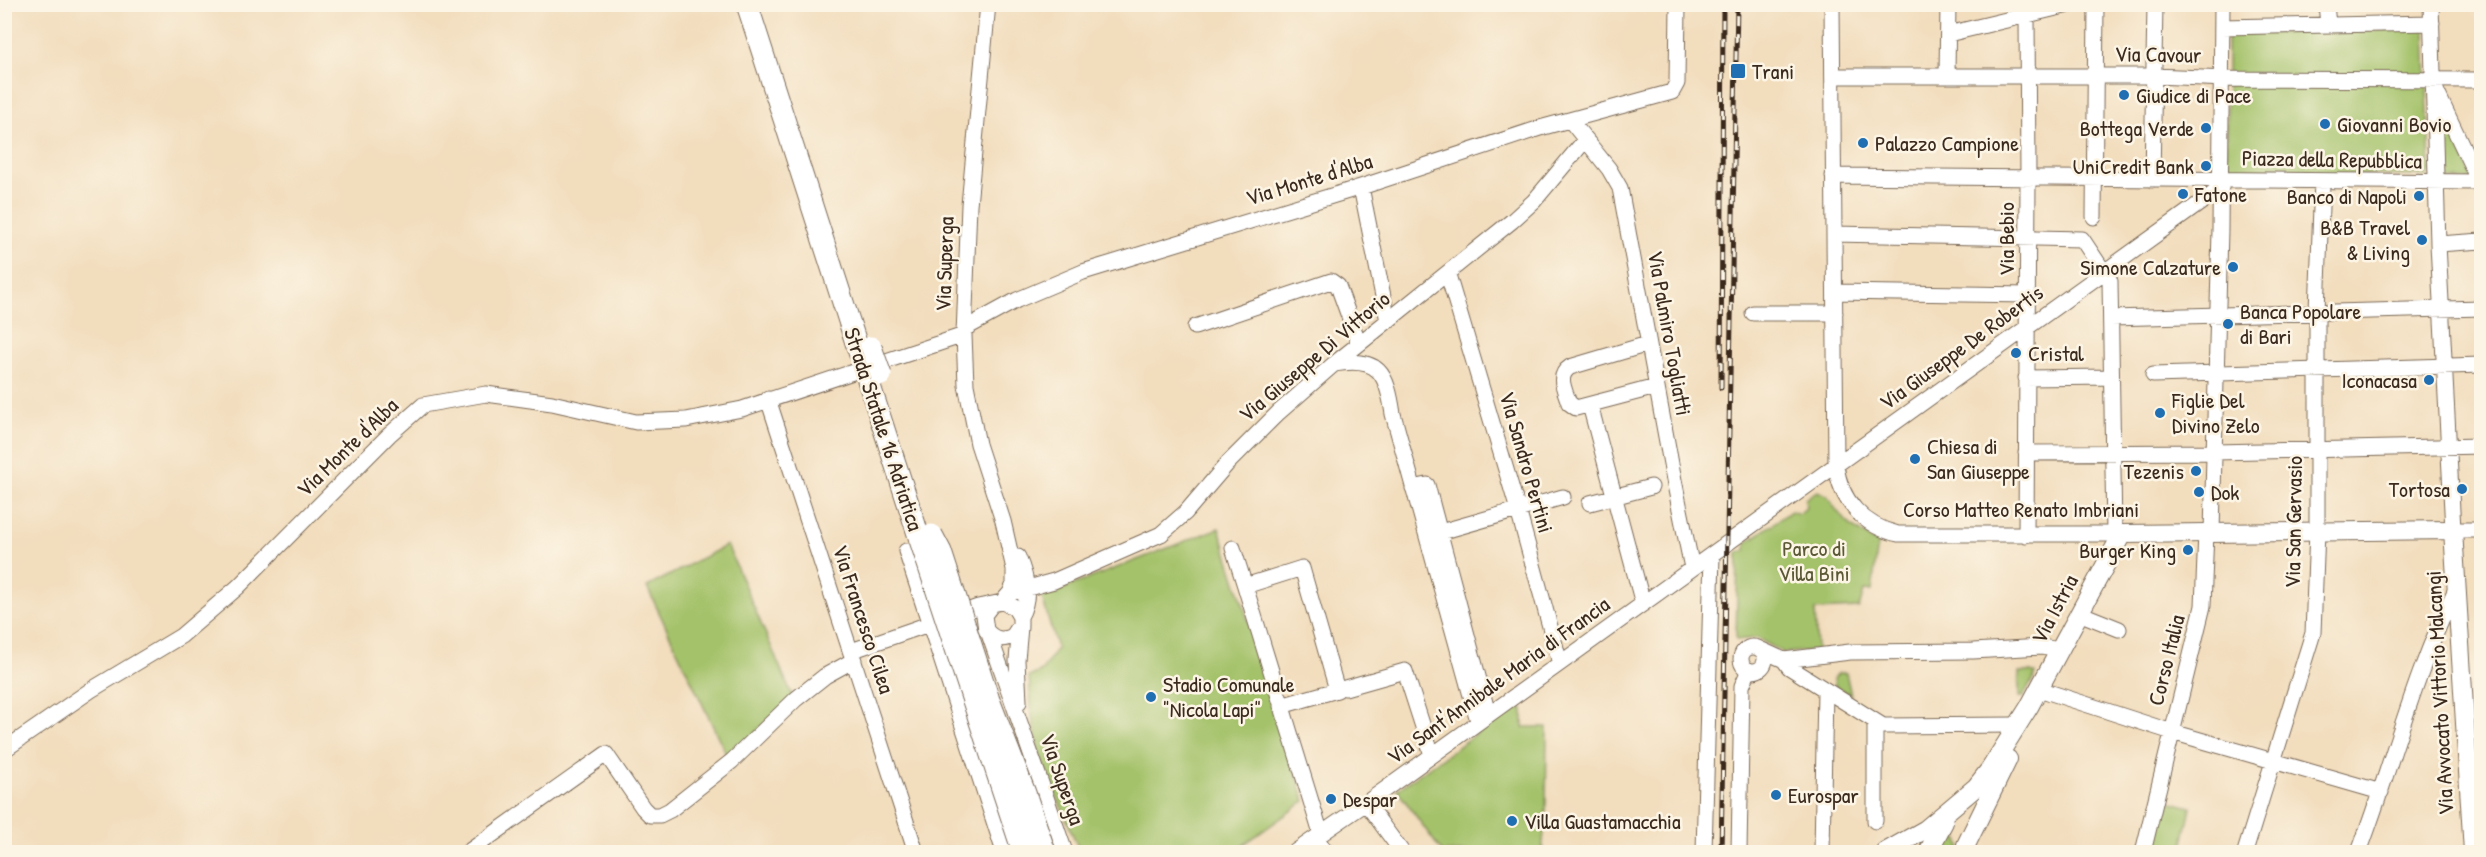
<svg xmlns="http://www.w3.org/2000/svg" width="2486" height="857" viewBox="0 0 2486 857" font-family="'Patrick Hand',sans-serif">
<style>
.green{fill:#a4c26a;stroke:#707644;stroke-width:1.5}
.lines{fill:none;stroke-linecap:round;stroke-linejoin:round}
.minor-casing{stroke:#7b6956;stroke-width:17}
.major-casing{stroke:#7b6956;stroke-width:20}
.highway-casing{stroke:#7b6956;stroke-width:23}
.minor{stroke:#fff;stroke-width:15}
.major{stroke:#fff;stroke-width:18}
.highway{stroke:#fff;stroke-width:21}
.rail-casing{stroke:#3b2a1e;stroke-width:5}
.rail{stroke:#fcf5e5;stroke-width:3;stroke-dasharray:9;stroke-linecap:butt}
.highway-bridge-casing{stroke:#7b6956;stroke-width:23;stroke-linecap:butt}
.highway-bridge{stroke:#fff;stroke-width:21}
.poi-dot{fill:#1f6fb2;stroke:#fcf5e5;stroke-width:2}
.labels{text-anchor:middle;stroke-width:5;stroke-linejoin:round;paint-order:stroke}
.street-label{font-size:22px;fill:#3b2a1e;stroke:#fcf5e5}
.poi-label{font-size:22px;fill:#3b2a1e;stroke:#fcf5e5;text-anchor:start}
.park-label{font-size:22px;fill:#5a5835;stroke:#fcf5e5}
</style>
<rect width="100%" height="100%" fill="#fcf5e5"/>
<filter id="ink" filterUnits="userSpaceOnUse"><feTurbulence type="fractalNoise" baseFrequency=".0167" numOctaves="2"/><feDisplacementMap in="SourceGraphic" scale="12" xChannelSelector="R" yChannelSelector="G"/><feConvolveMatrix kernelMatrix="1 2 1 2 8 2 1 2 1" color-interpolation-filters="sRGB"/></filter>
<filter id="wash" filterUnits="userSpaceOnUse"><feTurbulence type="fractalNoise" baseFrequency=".008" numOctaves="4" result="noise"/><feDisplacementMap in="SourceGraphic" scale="24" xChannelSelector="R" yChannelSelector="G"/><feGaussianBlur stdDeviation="1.35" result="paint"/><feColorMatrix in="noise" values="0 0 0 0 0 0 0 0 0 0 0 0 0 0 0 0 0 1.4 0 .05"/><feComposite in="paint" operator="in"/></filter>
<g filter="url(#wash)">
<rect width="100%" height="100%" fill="#f2ddbd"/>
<path class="green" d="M 2425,29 L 2430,171 L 2427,176 L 2227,173 L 2227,34 Z
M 2439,103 L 2473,179 L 2438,180 Z
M 1817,491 L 1827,495 C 1839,518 1855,531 1878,543 L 1872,591 L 1864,591 L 1859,608 L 1815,610 L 1817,650 L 1784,653 L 1757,638 L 1736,640 L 1738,552 L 1746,551 L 1746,543 L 1791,511 L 1799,514 L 1806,508 L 1805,499 Z
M 1219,528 L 1305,801 L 1233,852 L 1080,852 L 1039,754 L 1032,717 L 1029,677 L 1042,671 L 1057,648 L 1042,597 Z
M 727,545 L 793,697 L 728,758 L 647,587 Z
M 2019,672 L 2031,672 L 2036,674 L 2023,697 L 2019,697 Z
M 1839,673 L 1846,673 L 1851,695 L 1835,686 L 1834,677 Z
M 1513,708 L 1523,709 L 1523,727 L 1547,727 L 1546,811 L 1542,852 L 1442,852 L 1397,790 Z
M 2161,799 L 2191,807 L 2181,852 L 2148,852 Z
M 1949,834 L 1959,839 L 1961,847 L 1958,852 L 1933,852 L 1944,835 Z"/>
</g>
<g filter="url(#ink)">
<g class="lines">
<g class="minor-casing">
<path id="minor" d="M 988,4 L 969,205 L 964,335 L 966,385 L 978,444 L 1003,521 L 1014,569 L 1014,584 L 1010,593 L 1002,602
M 1832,4 L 1836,465 C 1840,500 1863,526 1898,534 L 2122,534
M 2326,4 L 2328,25
M 2431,4 L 2438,244 L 2453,530 L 2482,530
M 2222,27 L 2432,23
M 1948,34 L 2073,4
M 1947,74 L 1948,4
M 1833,76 L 2154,76 L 2227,79 L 2482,80
M 2434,86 L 2482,188
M 1570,120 L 1609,169 L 1620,188 L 1674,480 L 1692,568
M 1833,176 L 2479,182
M 2152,180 L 2155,4
M 1361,187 L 1388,321
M 2094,217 L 2096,4
M 1834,234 L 2082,239 L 2110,281 L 2114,534
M 2438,244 L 2482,241
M 1448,275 L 1518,510 L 1560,663
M 1835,292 L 2028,295
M 1753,313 L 1835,313
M 2111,318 L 2482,308
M 1195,327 L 1331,281 L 1338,286 L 1359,344
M 964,329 L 1017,300 L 1083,272 L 1361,187 L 1540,128 L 1672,92 L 1677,83 L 1678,4
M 1648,344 L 1570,367 C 1556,376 1565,390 1569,403 L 1576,408 L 1656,387
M 1334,364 C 1379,356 1387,373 1393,414 L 1478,721
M 2153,375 L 2482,365
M 2026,378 L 2111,377
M 768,399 L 916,852
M 1590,405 L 1643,604
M 2026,453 L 2215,452 L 2482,446
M 1413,488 L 1427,485 L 1488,714
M 1590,503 L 1651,487
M 2212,532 L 2220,230 L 2222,4
M 1430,535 L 1563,497
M 2026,535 L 2028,178 L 2027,16
M 1233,548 L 1245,586
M 906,551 L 1004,852
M 1018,557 C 1027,578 1031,597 1020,617
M 1010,593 L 1054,581 L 1161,534 L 1186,512 L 1227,464 L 1278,413 L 1334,364 L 1512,221 L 1534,201 L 1586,139
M 2079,613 L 2119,629
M 989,634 L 1065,852
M1741 659a12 12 0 1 1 24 0a12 12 0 1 1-24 0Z
M 1762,650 L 1784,660 L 1789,667 L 1883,726 L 2016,725
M 851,651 L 978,607 L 1002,602 L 1014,607 L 1020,617 L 1020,625 L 1013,636 C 1002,641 994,640 986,630 L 984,615 L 991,606
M 1784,660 L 1850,652 L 1973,651 L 2042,647 L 2059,650
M 1345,688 L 1405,671 L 1432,755
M 2039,689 L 2172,732 L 2381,792
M 1019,702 L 1017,660 L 1020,627
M 1281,706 L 1337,690 L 1302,568 L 1245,586 L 1321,834
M 1875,721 L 1875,821
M 4,750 L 91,690 L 181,636 L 238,587 L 389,435 L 423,405 L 486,394 L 552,403 L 636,422 L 686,420 L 742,409 L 964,335
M 1366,803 L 1402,852
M 1316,838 L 1326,852
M 468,852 L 606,754 L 643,808 L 650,815 L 660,815 L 670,810 L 732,761 L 796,699 L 825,676 L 854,660
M 1295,852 L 1366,803 L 2221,188
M 1704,852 L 1712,554
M 1739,852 L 1742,686 L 1749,670
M 1822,852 L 1825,690
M 2143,852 L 2203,606 L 2206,532
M 2245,852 L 2313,633 L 2317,531 L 2317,311 L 2322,181
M 2359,852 C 2392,765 2414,673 2456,589"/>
</g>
<g class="major-casing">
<path id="major" d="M 1926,829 L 1976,787 L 1990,769 L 2029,707 L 2122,534 L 2453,530 L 2473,852
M 1966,845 L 2008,759
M 1885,852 L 1926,829 L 1938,830
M 1928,852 L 1944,822"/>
</g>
<g class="highway-casing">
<path id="highway" d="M 747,4 L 859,352
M 868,380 L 920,540"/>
</g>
<use href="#minor" class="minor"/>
<use href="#major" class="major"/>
<use href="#highway" class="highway"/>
<g class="rail-casing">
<path id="rail" d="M 1721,388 L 1723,4
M 1721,852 L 1737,4"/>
</g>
<use href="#rail" class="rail"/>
<g class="highway-bridge-casing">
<path id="highway-bridge" d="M 871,347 L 881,375
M 932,535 L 941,552 L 989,700 L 1025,793 L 1045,852
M 920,540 L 1023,852"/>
</g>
<use href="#highway-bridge" class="highway-bridge"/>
</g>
</g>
<g class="poi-dot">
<rect x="1730" y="63" width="16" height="16" rx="3"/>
<circle cx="2124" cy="95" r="6"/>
<circle cx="2325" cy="124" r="6"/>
<circle cx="2206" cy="128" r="6"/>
<circle cx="1863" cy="143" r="6"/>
<circle cx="2206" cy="166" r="6"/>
<circle cx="2183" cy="194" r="6"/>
<circle cx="2419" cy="196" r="6"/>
<circle cx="2422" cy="240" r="6"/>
<circle cx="2233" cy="267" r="6"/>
<circle cx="2228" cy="324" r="6"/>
<circle cx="2016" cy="353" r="6"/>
<circle cx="2429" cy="380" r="6"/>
<circle cx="2160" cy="413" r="6"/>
<circle cx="1915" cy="459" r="6"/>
<circle cx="2196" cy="471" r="6"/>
<circle cx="2462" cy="489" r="6"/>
<circle cx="2199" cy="492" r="6"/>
<circle cx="2188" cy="550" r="6"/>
<circle cx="1151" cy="697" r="6"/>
<circle cx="1776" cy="795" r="6"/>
<circle cx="1331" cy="799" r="6"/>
<circle cx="1512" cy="821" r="6"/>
</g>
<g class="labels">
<g class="street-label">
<text transform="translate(2158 54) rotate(1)" y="8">Via Cavour</text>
<text transform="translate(2332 159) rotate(1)" y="8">Piazza della Repubblica</text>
<text transform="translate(1309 179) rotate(-17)" y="8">Via Monte d'Alba</text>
<text transform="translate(2006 239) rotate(-90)" y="8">Via Bebio</text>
<text transform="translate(944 264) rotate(-88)" y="8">Via Superga</text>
<text transform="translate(1670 333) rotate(80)" y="8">Via Palmiro Togliatti</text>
<text transform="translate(1961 347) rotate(-36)" y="8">Via Giuseppe De Robertis</text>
<text transform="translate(1314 356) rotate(-40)" y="8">Via Giuseppe Di Vittorio</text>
<text transform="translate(884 429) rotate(72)" y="8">Strada Statale 16 Adriatica</text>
<text transform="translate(347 447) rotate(-44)" y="8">Via Monte d'Alba</text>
<text transform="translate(1527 462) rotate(74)" y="8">Via Sandro Pertini</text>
<text x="2021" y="517">Corso Matteo Renato Imbriani</text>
<text transform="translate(2293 522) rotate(-89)" y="8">Via San Gervasio</text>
<text transform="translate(2054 609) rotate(-62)" y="8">Via Istria</text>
<text transform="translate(864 619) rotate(72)" y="8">Via Francesco Cilea</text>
<text transform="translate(2166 660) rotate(-76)" y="8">Corso Italia</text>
<text transform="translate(1498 680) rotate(-36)" y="8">Via Sant'Annibale Maria di Francia</text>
<text transform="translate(2439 693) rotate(-93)" y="8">Via Avvocato Vittorio Malcangi</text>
<text transform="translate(1063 779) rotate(71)" y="8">Via Superga</text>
</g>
<g class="poi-label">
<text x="1752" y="79">Trani</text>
<text x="2136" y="103">Giudice di Pace</text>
<text x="2337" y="132">Giovanni Bovio</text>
<text x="2194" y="136" text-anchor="end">Bottega Verde</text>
<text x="1875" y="151">Palazzo Campione</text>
<text x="2194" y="174" text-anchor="end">UniCredit Bank</text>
<text x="2195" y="202">Fatone</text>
<text x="2407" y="204" text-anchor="end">Banco di Napoli</text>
<text x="2410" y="235" text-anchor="end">B&amp;B Travel<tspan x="2410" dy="25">&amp; Living</tspan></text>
<text x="2221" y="275" text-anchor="end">Simone Calzature</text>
<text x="2240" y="319">Banca Popolare<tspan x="2240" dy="25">di Bari</tspan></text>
<text x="2028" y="361">Cristal</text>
<text x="2417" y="388" text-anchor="end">Iconacasa</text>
<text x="2172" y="408">Figlie Del<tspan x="2172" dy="25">Divino Zelo</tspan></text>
<text x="1927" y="454">Chiesa di<tspan x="1927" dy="25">San Giuseppe</tspan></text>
<text x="2184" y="479" text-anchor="end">Tezenis</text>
<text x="2450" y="497" text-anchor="end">Tortosa</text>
<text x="2211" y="500">Dok</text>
<text x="2176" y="558" text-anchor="end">Burger King</text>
<text x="1163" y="692">Stadio Comunale<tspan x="1163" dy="25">"Nicola Lapi"</tspan></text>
<text x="1788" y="803">Eurospar</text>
<text x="1343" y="807">Despar</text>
<text x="1524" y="829">Villa Guastamacchia</text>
</g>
<g class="park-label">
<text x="1814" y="556">Parco di<tspan x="1814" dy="25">Villa Bini</tspan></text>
</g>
</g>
<rect width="2486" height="857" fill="none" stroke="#fcf5e5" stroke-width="24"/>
</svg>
